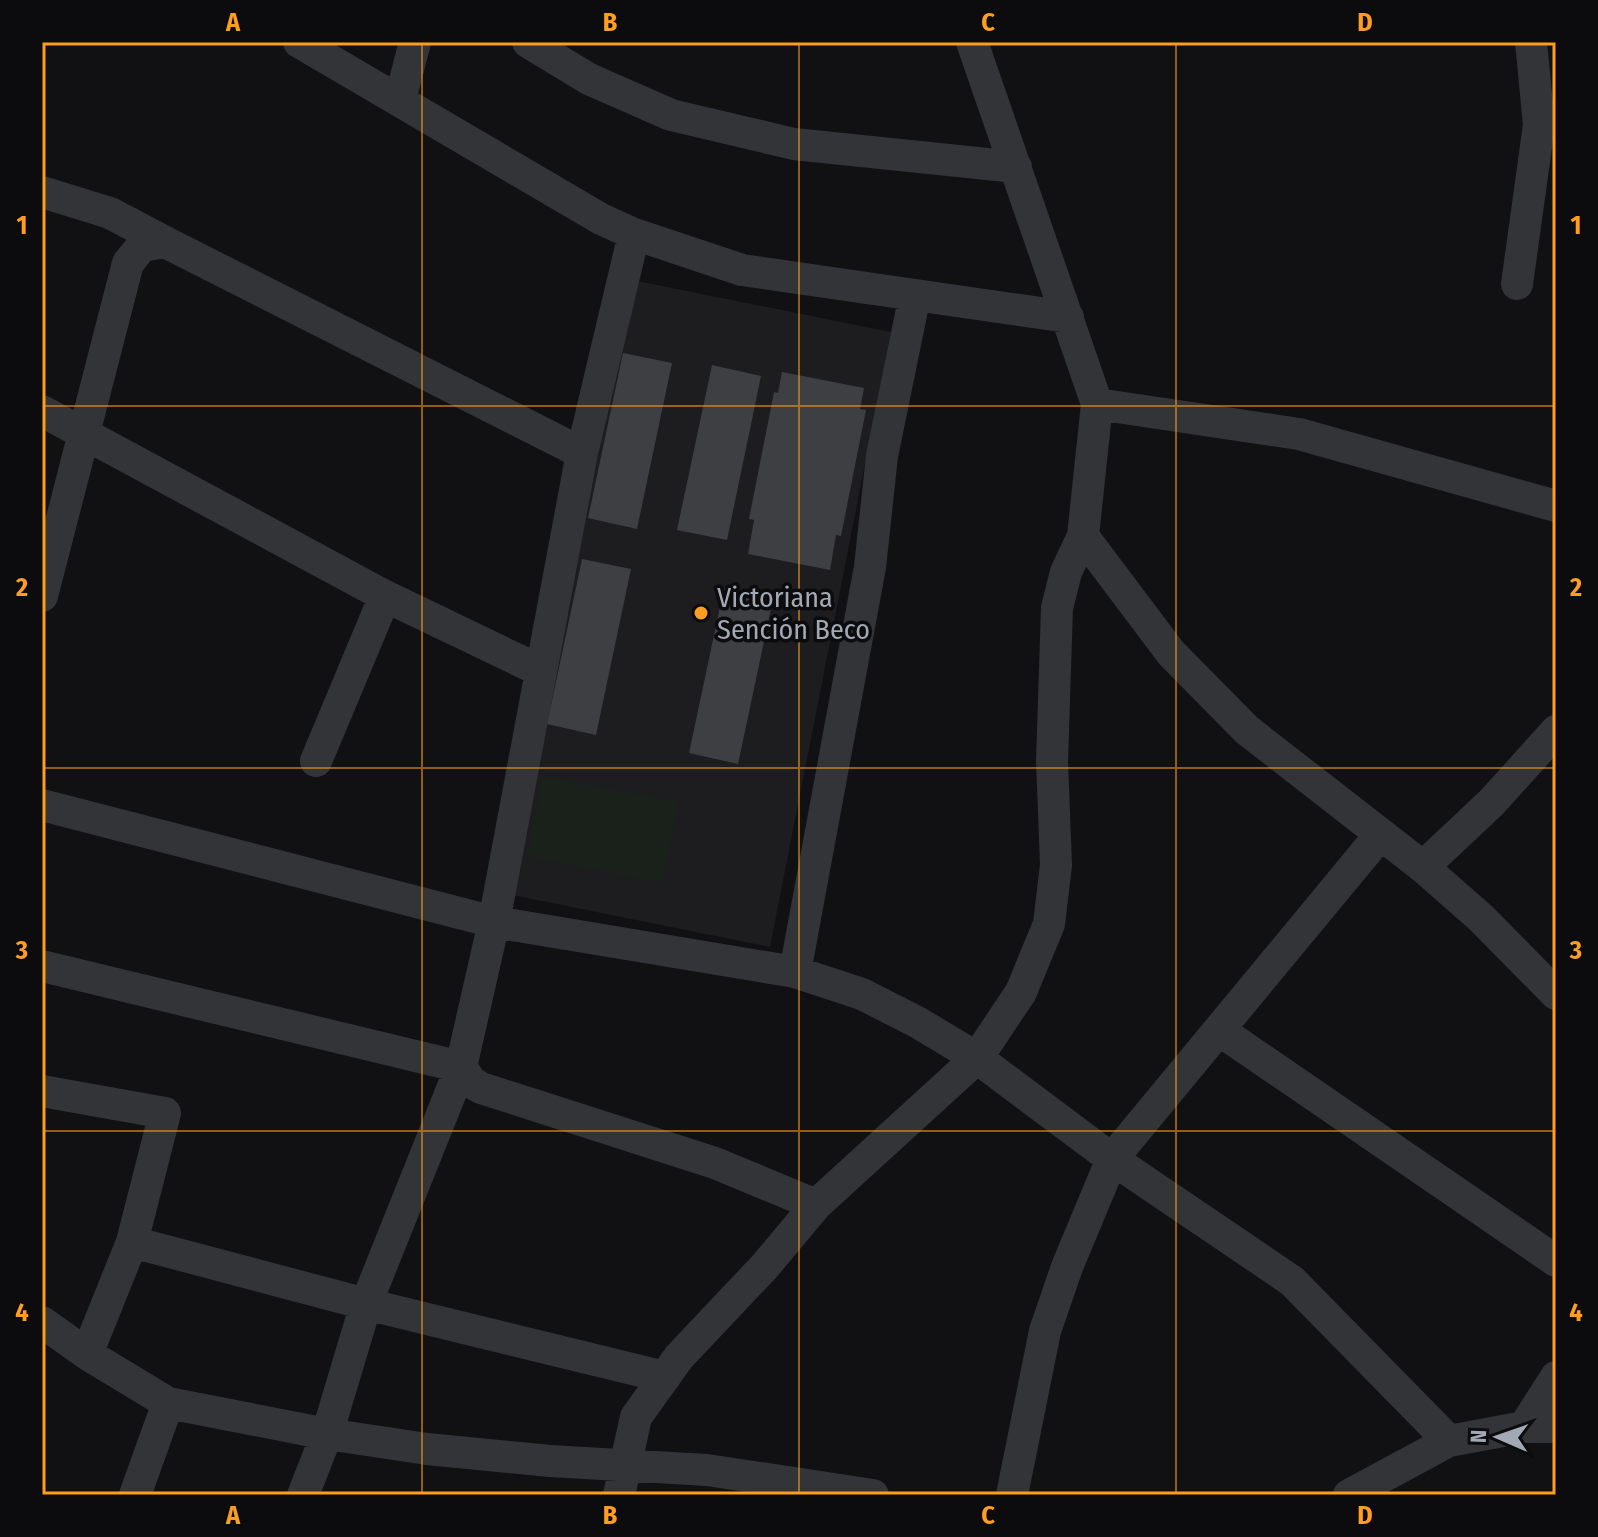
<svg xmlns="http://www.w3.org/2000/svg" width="1598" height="1537" viewBox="0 0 1598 1537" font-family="'Fira Sans Condensed',sans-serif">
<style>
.built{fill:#1d1d20}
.green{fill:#19211a}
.building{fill:#3d3f43}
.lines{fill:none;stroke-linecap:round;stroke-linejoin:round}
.minor{stroke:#323438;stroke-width:32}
.grid{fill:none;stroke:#fe9d1f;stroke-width:2;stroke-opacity:0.55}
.poi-dot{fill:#fe9d1f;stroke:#0c0c0e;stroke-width:3}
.labels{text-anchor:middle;stroke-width:7;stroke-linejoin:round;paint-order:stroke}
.poi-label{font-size:28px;fill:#a2a9b5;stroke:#0c0c0e;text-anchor:start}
.neatline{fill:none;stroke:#fe9d1f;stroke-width:3}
.grid-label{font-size:26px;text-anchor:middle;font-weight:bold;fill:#fe9d1f}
</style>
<rect width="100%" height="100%" fill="#111113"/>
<path class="built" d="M 632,280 L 891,332 L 770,947 L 512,895 Z"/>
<path class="green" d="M 542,776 L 679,802 L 663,883 L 527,857 Z"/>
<path class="building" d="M 623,353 L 672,363 L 637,529 L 588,518 Z
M 712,365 L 761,376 L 727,540 L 677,530 Z
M 782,372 L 864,388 L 860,409 L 866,410 L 841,536 L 836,535 L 830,570 L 748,554 L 754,520 L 749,519 L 774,392 L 778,393 Z
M 582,559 L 631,569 L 596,735 L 547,724 Z
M 724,588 L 773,599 L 738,764 L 689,753 Z"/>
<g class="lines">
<path class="minor" d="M 299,42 L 601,219 L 634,234 L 742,270 L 1068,317
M 528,42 L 589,79 L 671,115 L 794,144 L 1016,167
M 400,100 L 415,42
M 42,192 L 110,213 L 165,242
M 1517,284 L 1539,125 L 1531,42
M 1097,404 L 1299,434 L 1556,506
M 42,411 L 385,596 L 541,671
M 1083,536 L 1171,653 L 1247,730 L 1423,867 L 1481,918 L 1556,994
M 42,596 L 128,263 L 142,246 L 165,242 L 582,453
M 316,761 L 385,596
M 42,805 L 494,922 L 795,972 L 862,994 L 917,1022 L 977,1058 L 1112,1159 L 1292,1281 L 1449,1441
M 1423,867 L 1492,802 L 1556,731
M 42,966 L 461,1067 L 471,1082 L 481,1088 L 715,1163 L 816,1205
M 795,972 L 870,567 L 882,456 L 915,295
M 1219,1030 L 1556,1261
M 42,1091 L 165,1113 L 132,1242 L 87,1354
M 132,1242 L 366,1304 L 665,1377
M 42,1322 L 87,1354 L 168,1403 L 327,1434 L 427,1449 L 550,1461 L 707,1470 L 873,1495
M 1524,1427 L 1556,1377
M 135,1495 L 168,1403
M 303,1495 L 327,1434 L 366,1304 L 461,1067 L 494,922 L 582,453 L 634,234
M 619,1495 L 636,1417 L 679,1357 L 765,1266 L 816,1205 L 977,1058 L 1021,992 L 1049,924 L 1056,865 L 1052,761 L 1057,608 L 1066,572 L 1083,536 L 1097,404 L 972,42
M 1012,1495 L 1045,1331 L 1067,1267 L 1112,1159 L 1380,835
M 1349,1495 L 1449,1441 L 1524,1427 L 1556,1427"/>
</g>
<path class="grid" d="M 422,42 L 422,1495M 799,42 L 799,1495M 1176,42 L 1176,1495M 42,406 L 1556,406M 42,768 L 1556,768M 42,1131 L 1556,1131"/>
<circle class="poi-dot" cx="701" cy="613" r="8"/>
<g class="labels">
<g class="poi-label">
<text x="717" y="607">Victoriana<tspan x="717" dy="32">Sención Beco</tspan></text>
</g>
</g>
<rect width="1598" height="1537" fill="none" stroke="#0c0c0e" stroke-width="88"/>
<g transform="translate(1498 1437) rotate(272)" stroke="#0c0c0e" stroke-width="6" paint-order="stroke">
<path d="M0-6L14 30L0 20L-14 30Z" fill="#a2a9b5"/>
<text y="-12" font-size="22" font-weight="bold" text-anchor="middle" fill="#a2a9b5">N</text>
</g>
<rect x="44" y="44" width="1510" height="1449" class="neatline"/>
<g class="grid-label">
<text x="233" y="31">A</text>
<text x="610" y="31">B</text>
<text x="988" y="31">C</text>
<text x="1365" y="31">D</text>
<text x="22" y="234">1</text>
<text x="1576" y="234">1</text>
<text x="22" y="596">2</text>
<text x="1576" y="596">2</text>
<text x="22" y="959">3</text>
<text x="1576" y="959">3</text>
<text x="22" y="1321">4</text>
<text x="1576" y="1321">4</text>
<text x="233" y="1524">A</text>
<text x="610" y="1524">B</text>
<text x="988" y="1524">C</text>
<text x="1365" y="1524">D</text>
</g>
</svg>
